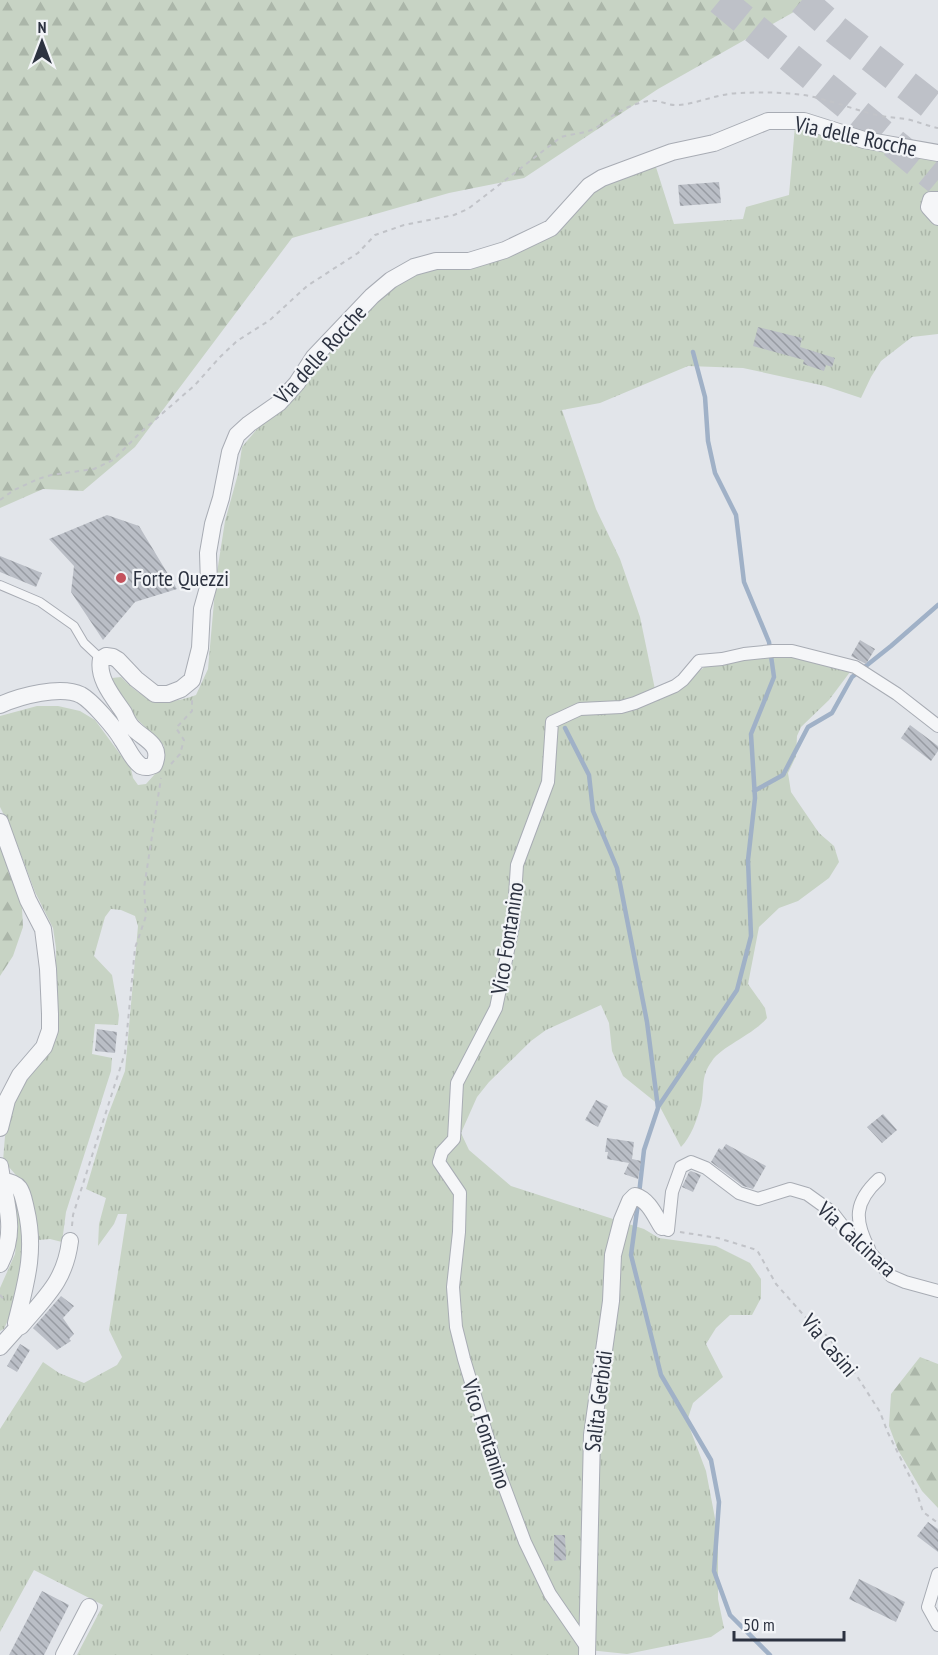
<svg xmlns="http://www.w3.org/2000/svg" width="938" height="1655" viewBox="0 0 938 1655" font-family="'PT Sans Narrow',sans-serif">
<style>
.grass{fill:url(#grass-tufts)}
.forest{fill:url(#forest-firs)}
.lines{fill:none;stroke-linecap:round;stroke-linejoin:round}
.stream{stroke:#a0b1c7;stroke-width:4.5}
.building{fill:url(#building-back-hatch)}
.motorway-tunnel{stroke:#bec1c8;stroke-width:30;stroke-dasharray:30 15;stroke-linecap:butt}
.service-casing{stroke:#a8acb4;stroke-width:10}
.pedestrian-casing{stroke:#a8acb4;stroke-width:14}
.minor-casing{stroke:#a8acb4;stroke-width:18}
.path{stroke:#c1c3c8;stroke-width:2;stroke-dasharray:4.5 4.5;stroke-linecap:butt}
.service{stroke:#f5f6f8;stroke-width:8}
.pedestrian{stroke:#f5f6f8;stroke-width:12}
.minor{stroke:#f5f6f8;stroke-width:16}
.poi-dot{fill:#c4525d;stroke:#f2f4f7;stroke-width:2}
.labels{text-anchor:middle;stroke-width:4.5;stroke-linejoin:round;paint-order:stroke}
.street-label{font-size:22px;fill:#2c3240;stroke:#f2f4f7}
.poi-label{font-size:22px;fill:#2c3240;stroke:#f2f4f7;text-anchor:start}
</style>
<defs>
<pattern id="grass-tufts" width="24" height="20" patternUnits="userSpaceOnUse" patternTransform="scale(1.5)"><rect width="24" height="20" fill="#c7d3c4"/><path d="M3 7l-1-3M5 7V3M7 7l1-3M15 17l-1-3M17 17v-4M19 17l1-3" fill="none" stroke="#abb6a9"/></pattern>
<pattern id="forest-firs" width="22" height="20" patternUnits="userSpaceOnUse" patternTransform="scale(1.5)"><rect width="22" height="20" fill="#c7d3c4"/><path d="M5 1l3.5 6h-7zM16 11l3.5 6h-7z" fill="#abb6a9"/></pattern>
<pattern id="building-back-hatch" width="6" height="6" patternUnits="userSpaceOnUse" patternTransform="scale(1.5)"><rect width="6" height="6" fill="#babec6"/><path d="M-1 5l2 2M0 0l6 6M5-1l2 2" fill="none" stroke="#979ba2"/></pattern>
</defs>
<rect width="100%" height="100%" fill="#e2e5ea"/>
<path class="grass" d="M 795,126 L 938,161 L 938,334 L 912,337 L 881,361 L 871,377 L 861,398 L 825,386 L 743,368 L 688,366 L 600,403 L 562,410 L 596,509 L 620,559 L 640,617 L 657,699 L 671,693 L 707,665 L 766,655 L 794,656 L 850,672 L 829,700 L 801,727 L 797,736 L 796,756 L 788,773 L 791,792 L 819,833 L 834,846 L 839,862 L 829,878 L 798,901 L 779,908 L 759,927 L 748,984 L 765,1008 L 767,1018 C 753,1035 722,1046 712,1061 C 700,1077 705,1088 701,1105 C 697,1120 691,1137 681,1147 L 659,1105 L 623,1076 L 612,1051 L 609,1023 L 601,1005 L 546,1030 L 531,1041 L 489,1082 L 477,1097 L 461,1133 L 469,1150 L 511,1186 L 644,1229 L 659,1238 L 716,1246 L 750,1263 L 761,1279 L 761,1298 L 752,1315 L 730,1315 L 716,1328 L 706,1344 L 723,1377 L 693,1403 L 687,1421 L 706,1471 L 718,1534 L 718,1599 L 724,1628 L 711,1637 L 627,1654 L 579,1649 L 578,1655 L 77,1655 L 103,1605 L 34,1570 L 0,1632 L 0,1429 L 43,1362 L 59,1373 L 84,1383 L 117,1365 L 122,1357 L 109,1330 L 127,1214 L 118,1214 L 114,1224 L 98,1246 L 99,1224 L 106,1198 L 86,1189 L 108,1115 L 125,1071 L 138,926 L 135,916 L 121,910 L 111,909 L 105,917 L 94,956 L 112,975 L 119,1015 L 118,1025 L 95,1024 L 92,1054 L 112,1058 L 111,1071 L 66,1212 L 62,1242 L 50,1239 L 39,1240 C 34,1202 31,1189 3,1161 L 5,1136 L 14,1104 L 25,1083 L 53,1043 L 56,999 L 56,948 L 53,928 L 35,892 L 12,831 L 0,807 L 0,716 L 37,706 L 58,706 L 80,711 L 95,720 L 131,769 L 133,778 L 138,785 L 146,784 L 163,765 L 164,746 L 125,707 L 112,678 L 121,677 C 145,702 163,707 196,695 L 208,669 L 216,579 L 225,521 L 238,474 L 242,447 L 257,429 L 288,403 L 330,347 L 395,285 L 418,271 L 485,263 L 587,197 L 605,183 L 655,164 L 674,224 L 743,219 L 746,207 L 789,195 Z
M 12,1189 L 26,1226 L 18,1297 L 4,1329 L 0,1331 L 0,1288 L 15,1254 L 18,1225 Z"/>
<path class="forest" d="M 0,0 L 815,0 L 658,89 L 524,178 L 449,193 L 292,238 L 135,447 L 83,491 L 43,489 L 0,508 Z
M 0,841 L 22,908 L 23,927 L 13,956 L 0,976 Z
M 920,1357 L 938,1364 L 938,1508 L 922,1491 L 898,1450 L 889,1426 L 891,1394 Z"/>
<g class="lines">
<path class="stream" d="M 565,728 L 589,775 L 593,811 L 617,868 L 647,1022 L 658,1108 L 644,1150 L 639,1194
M 754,791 L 783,775 L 808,727 L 832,713 L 852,677 L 891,646 L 938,605
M 658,1107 L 737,990 L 751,936 L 748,860 L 755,798 L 751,734 L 774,677 L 769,642 L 744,582 L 736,515 L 715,473 L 708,441 L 705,397 L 693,352
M 638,1203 L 631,1255 L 661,1375 L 711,1460 L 719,1502 L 714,1571 L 730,1615 L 770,1655"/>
</g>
<path class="building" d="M 719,182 L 721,203 L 680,206 L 678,185 Z
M 758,327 L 802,338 L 800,347 L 835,358 L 832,367 L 826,365 L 824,371 L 803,364 L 804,360 L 753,346 Z
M 107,515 L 139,526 L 177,589 L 135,602 L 103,640 L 71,592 L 74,566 L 49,539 Z
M 0,556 L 42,573 L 36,587 L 0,572 Z
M 860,640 L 875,649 L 866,664 L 851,656 Z
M 910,725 L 938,746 L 938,751 L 931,761 L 901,738 Z
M 97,1029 L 117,1032 L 115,1053 L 95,1051 Z
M 596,1100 L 608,1106 L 598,1127 L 585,1120 Z
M 883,1114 L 897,1130 L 882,1143 L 867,1127 Z
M 607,1138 L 634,1142 L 632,1159 L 641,1161 L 638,1179 L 624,1174 L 629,1163 L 607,1159 L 608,1152 L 605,1152 Z
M 726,1144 L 766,1166 L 753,1189 L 743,1186 L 711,1162 L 719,1148 L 722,1150 Z
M 691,1171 L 701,1175 L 693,1192 L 682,1187 L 689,1172 Z
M 61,1296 L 74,1306 L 63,1318 L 74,1334 L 69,1339 L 71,1341 L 57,1350 L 33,1328 Z
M 20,1344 L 30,1350 L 17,1372 L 7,1366 Z
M 928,1522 L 938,1529 L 938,1552 L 917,1536 Z
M 554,1535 L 565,1535 L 566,1560 L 554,1561 Z
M 859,1579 L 905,1602 L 896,1622 L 849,1599 Z
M 42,1591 L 69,1605 L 44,1655 L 9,1655 Z"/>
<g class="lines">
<path class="motorway-tunnel" d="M 720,0 L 938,180
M 802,0 L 836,30 L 938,110"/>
<g class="service-casing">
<path id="service" d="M 0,585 L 40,602 L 74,626 L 84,643 L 101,659"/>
</g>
<g class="pedestrian-casing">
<path id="pedestrian" d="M 662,1227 L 668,1230 L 672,1192 L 681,1167 L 691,1162 L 706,1168 L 739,1193 L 758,1199 L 790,1189 L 807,1194 L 832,1212 L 852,1238 L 869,1251 L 891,1276 L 905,1282 L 938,1291
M 869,1249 C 854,1220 854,1202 879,1179
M 938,1574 L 928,1607 L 938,1625
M 585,1645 L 550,1594 L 525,1542 L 495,1462 L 464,1359 L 456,1327 L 453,1287 L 459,1232 L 460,1193 L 439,1162 L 442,1152 L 454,1139 L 457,1083 L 496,1008 L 513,926 L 517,865 L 548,782 L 552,722 L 580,709 L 621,707 L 635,703 L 675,686 L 683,680 L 699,661 L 722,659 L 744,654 L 773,651 L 792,651 L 855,667 L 897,694 L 938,726"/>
</g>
<g class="minor-casing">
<path id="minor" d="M 938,200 L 931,200 L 929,207 L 938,217
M 0,705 C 20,696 61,685 81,695 C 92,701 116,729 122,740 C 128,748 132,760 141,766 C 146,768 149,767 154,765 C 163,745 145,740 134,729 C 129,725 126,718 124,713 C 114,698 97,679 101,659 L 106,656 L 113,657 L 118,660 L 136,679 L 155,694 L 168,694 L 181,689 L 192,680 L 200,648 L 202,609 L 209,584 L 208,553 L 213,524 L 221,498 L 230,452 L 237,435 L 249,424 L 279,403 L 297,383 L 314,357 L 372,296 L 391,280 L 414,267 L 436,261 L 469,261 L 505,250 L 551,228 L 589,186 L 602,178 L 672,152 L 714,143 L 768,121 L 804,121 L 864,140 L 938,153
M 0,822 L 28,900 L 43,929 L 48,969 L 50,1014 L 50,1030 L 44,1047 L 20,1075 L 7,1100 L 0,1128
M 0,1166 C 5,1202 18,1230 0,1264
M 3,1181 C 22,1183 22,1192 26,1209 C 36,1251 26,1283 16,1323 L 17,1328
M 0,1347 L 17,1328 L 21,1326 C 46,1296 65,1281 70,1241
M 64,1655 L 89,1607
M 587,1655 L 592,1435 L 611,1301 L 613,1255 L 622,1220 L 630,1201 L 635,1196 C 649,1200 655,1216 662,1227"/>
</g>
<path class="path" d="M 0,500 L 14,490 L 38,479 L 51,475 L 94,469 L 113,460 L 141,432 L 195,385 L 220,357 L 237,341 L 270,320 L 307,286 L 358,253 L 375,235 L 404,225 L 454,215 L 468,209 L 561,137 C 574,133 589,134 600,125 C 613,114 630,104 648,101 C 659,99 667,106 679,105 C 700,103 719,93 741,93 C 765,92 791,92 814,97 C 836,102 858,111 880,116 C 889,117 898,118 907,119 C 918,122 928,126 938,128
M 171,764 L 180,754 L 184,740 L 176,728 L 192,711 L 192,700
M 72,1226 L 73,1215 L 125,1053 L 135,948 L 146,916 L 144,888 L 161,778
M 680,1232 L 718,1238 L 757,1250 L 776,1284 L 816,1329 L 825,1334 L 846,1359 L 880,1412 L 888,1433 L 915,1487 L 923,1512 L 938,1523
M 0,1295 L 6,1302"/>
<use href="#service" class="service"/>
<use href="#pedestrian" class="pedestrian"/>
<use href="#minor" class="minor"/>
</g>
<circle class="poi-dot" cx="121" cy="578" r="6"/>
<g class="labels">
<g class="street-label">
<text transform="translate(856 136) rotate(12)" y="8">Via delle Rocche</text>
<text transform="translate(320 354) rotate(-48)" y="8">Via delle Rocche</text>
<text transform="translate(507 938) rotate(-81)" y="8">Vico Fontanino</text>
<text transform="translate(857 1239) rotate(43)" y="8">Via Calcinara</text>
<text transform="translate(830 1345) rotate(50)" y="8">Via Casini</text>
<text transform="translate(598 1401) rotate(-83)" y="8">Salita Gerbidi</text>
<text transform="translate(487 1434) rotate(72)" y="8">Vico Fontanino</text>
</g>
<g class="poi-label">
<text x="133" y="586">Forte Quezzi</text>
</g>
</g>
<g transform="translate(42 42)" stroke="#f2f4f7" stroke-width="4.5" paint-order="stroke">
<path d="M0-4.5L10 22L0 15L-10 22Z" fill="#2c3240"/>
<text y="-9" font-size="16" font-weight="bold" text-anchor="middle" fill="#2c3240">N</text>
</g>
<path d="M734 1631v9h110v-9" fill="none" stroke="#2c3240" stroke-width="3"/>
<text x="743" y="1631" font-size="18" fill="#2c3240" stroke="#f2f4f7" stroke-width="4.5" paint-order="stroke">50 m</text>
</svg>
